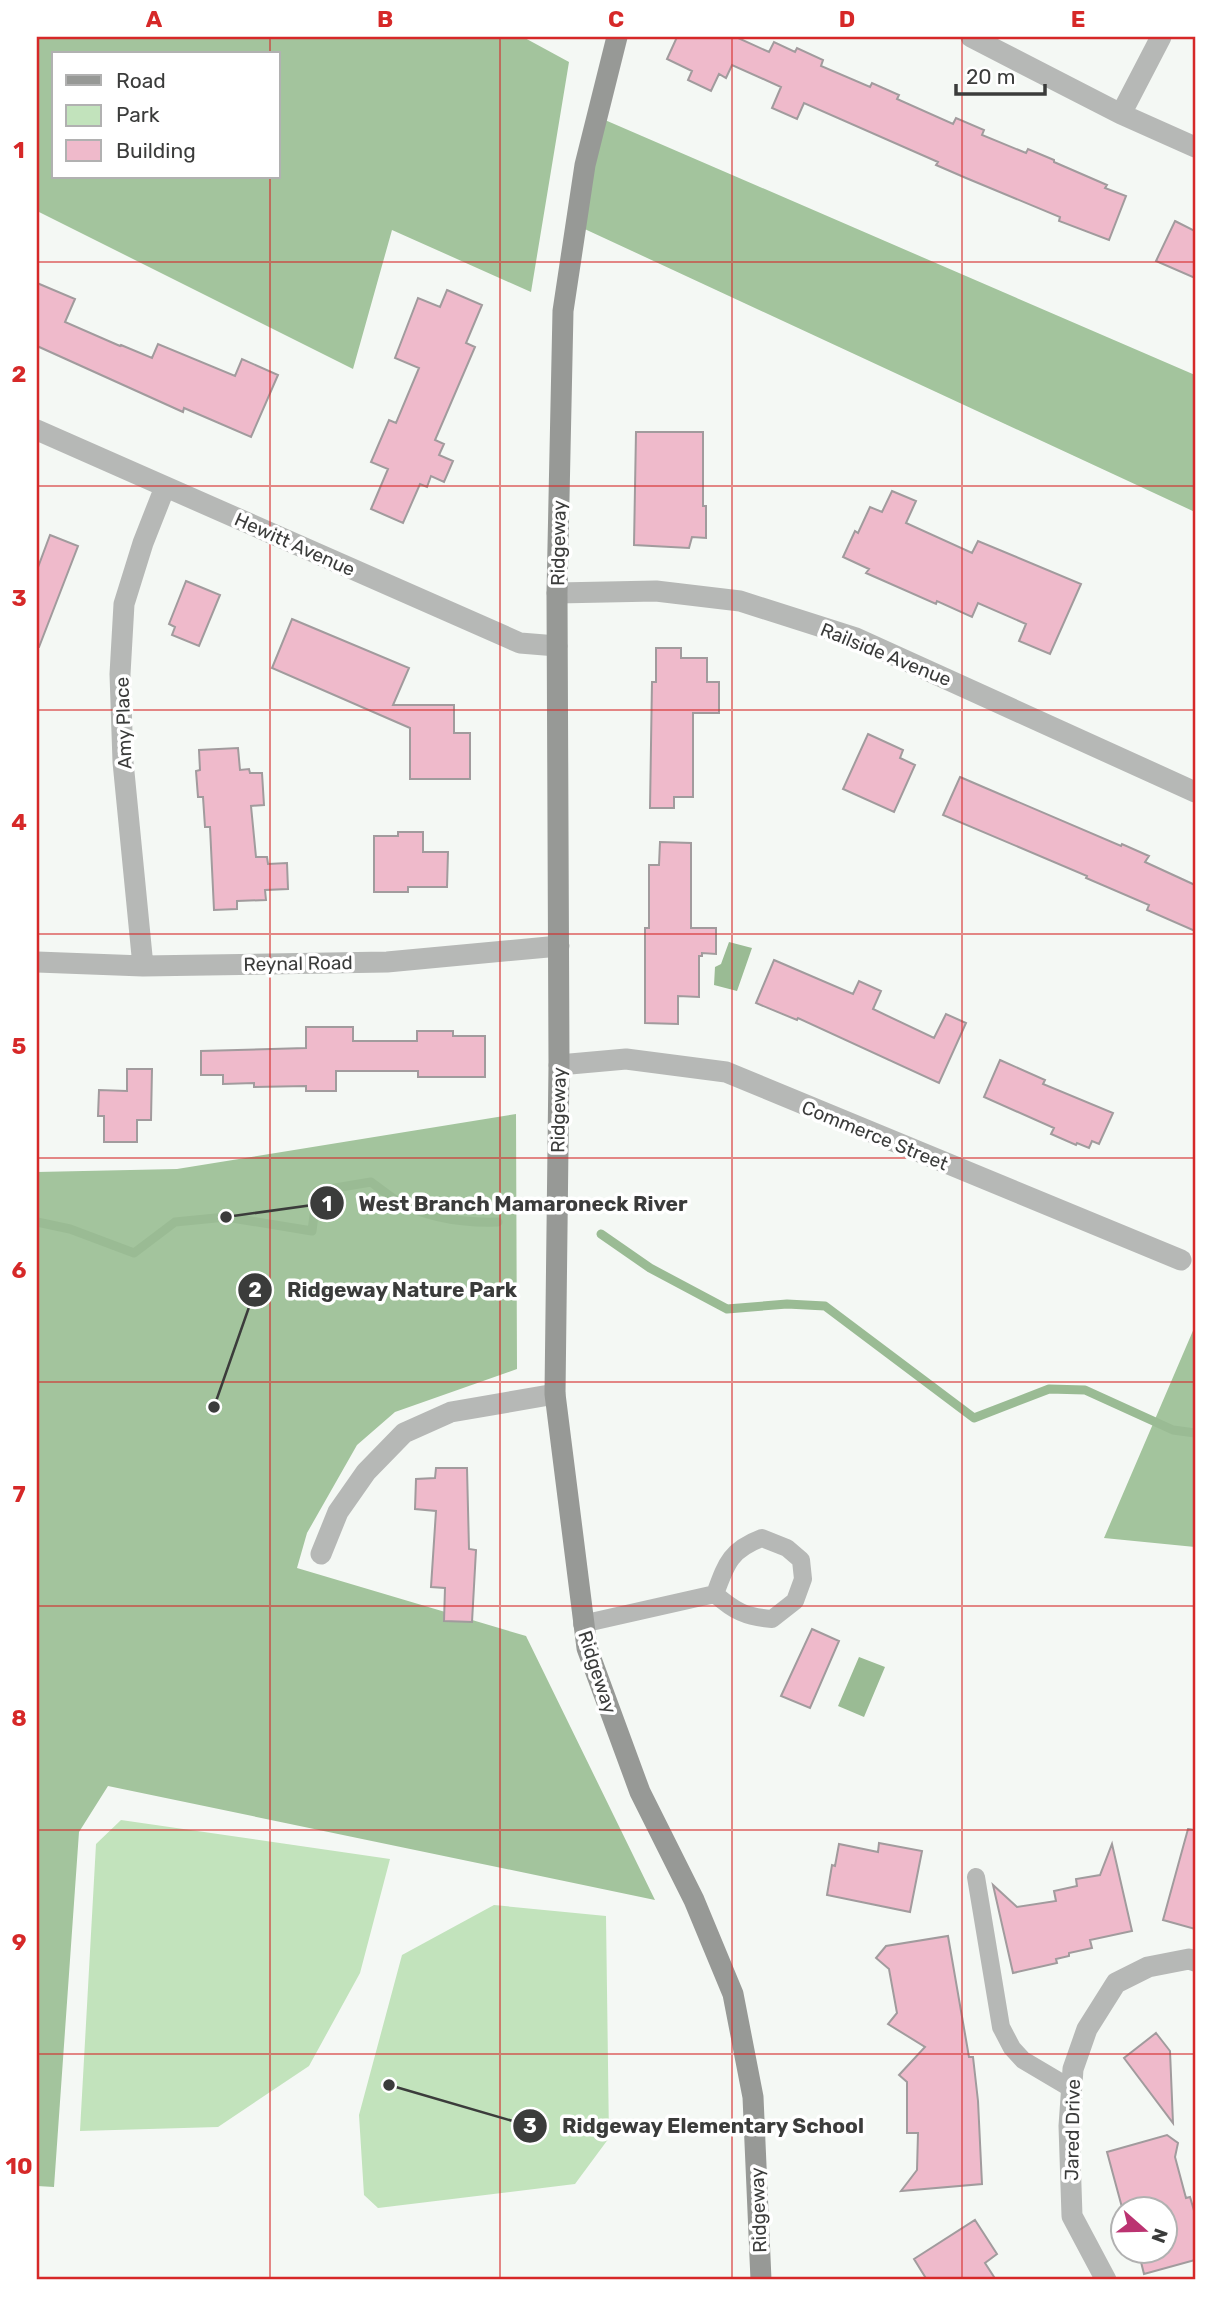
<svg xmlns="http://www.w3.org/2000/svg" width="1232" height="2317" viewBox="0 0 1232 2317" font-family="Rubik,sans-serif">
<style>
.green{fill:#c2e3bc}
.forest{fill:#a3c49d;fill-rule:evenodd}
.water{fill:#9abb94}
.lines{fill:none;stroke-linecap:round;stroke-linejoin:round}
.stream{stroke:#9abb94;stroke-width:9}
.building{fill:#efbacb;stroke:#a19b9d;stroke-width:2}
.lane{stroke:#b6b8b6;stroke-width:18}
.street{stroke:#b6b8b6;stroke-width:21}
.secondary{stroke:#979996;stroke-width:21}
.grid{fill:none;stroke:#d62828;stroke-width:2;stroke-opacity:0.55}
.labels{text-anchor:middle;stroke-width:7;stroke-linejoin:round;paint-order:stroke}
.street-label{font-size:19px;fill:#3b3c3b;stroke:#fff}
.leader{fill:none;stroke:#3b3c3b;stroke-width:2.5}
.callout-dot{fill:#3b3c3b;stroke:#fff;stroke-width:2.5}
.mark-label{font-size:21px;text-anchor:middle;font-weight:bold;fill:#fff}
.callout-label{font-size:21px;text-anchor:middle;font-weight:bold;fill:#3b3c3b;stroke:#fff;stroke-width:7;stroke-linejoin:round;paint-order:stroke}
.neatline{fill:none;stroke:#d62828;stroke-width:2.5}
.grid-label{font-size:23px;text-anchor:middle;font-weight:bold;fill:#d62828}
</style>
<rect width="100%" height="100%" fill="#f4f8f4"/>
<path class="green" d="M 121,1820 L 390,1859 L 360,1973 L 309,2066 L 218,2127 L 80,2131 L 96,1844 Z
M 494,1905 L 606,1916 L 609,2138 L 575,2184 L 378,2208 L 364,2195 L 359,2115 L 402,1955 Z"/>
<path class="forest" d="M 37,37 L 523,37 L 569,62 L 531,292 L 392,230 L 353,369 L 37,211 ZM 54,54 L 278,54 L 278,177 L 54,177 Z
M 598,117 L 1195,375 L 1195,512 L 576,225 Z
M 516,1114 L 517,1369 L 395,1412 L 357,1445 L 307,1533 L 297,1568 L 526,1636 L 655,1900 L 108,1786 L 79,1832 L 54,2187 L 37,2186 L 37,1172 L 177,1169 Z
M 1195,1326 L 1195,1547 L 1104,1538 Z"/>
<path class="water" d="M 729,942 L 752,948 L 737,991 L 714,985 L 715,967 L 721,964 Z
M 859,1657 L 885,1667 L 864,1717 L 838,1706 Z"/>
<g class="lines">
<path class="stream" d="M 37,1222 L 70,1229 L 134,1253 L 175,1222 L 226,1217 L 312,1231 L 317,1191 L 371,1182 C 379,1188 388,1195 397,1201 C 427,1218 465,1223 498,1222
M 601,1234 L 650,1268 L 727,1309 L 787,1304 L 825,1306 L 974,1418 L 1049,1389 L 1085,1390 L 1173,1430 L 1195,1433"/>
</g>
<path class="building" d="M 677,37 L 736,37 L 769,52 L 774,42 L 795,52 L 797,48 L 823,60 L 821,66 L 870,87 L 872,83 L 899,95 L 897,99 L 953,124 L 956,118 L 984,130 L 982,135 L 1026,153 L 1028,149 L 1054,160 L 1054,162 L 1107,185 L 1105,188 L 1126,196 L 1109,240 L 1059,221 L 1060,217 L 966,178 L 936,165 L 938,162 L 804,103 L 797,119 L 772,108 L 781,87 L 732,65 L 726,78 L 719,74 L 711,91 L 688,80 L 692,71 L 667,59 Z
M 1175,221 L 1195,231 L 1195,278 L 1156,261 Z
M 37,283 L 75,299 L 65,322 L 120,346 L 121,345 L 152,358 L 158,344 L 235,376 L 242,359 L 278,375 L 251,437 L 184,408 L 183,412 L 37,346 Z
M 447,290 L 482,305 L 466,343 L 475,347 L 435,440 L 444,444 L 439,455 L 453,461 L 444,482 L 431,476 L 427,487 L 420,484 L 403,523 L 371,509 L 388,469 L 371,462 L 389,420 L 396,423 L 419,368 L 395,358 L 418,298 L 440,307 Z
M 636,432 L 703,432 L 703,506 L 706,506 L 706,538 L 692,537 L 689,548 L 634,545 Z
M 892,491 L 916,501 L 906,523 L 972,553 L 978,541 L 1081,584 L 1050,654 L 1019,641 L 1026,624 L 978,603 L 972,617 L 937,601 L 936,604 L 866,573 L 869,569 L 843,557 L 855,531 L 858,533 L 870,507 L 882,512 Z
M 50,535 L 78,546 L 39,647 L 37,647 L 37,570 Z
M 186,581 L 220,595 L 199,646 L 172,635 L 175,627 L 169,624 Z
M 292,619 L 409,668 L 393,705 L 454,705 L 454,733 L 470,733 L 470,779 L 410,779 L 410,728 L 272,668 Z
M 656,648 L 681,648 L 681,658 L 707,658 L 707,682 L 719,682 L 719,713 L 693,713 L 693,797 L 674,797 L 674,808 L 650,808 L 652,682 L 656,682 Z
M 868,734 L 903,750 L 900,758 L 915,765 L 894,812 L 843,789 Z
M 238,748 L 240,770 L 249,769 L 250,773 L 262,773 L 264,805 L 251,806 L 256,857 L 267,857 L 268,864 L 287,863 L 288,889 L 265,890 L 266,900 L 237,901 L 237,909 L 214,910 L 210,827 L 205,827 L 203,797 L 198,797 L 196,771 L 200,770 L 199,750 Z
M 960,777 L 1121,846 L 1122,844 L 1149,856 L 1145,862 L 1195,885 L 1195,931 L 1147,910 L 1149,905 L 1086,878 L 1087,876 L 943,815 Z
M 398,832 L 423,832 L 423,852 L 448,852 L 447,887 L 408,887 L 408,892 L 374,892 L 374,836 L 398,836 Z
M 660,842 L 691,843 L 691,928 L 716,928 L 716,954 L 702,953 L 702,956 L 699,956 L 699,997 L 678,996 L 678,1024 L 645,1023 L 645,928 L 649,928 L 649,865 L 659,865 Z
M 774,960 L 853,994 L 859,981 L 881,991 L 873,1009 L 934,1038 L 946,1014 L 966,1023 L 939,1083 L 798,1018 L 797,1020 L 756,1003 Z
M 306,1027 L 353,1027 L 353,1041 L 417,1041 L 417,1031 L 453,1031 L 453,1036 L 485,1036 L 485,1077 L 418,1077 L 418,1071 L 336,1071 L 336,1091 L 306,1091 L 306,1086 L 254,1087 L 254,1083 L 223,1084 L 223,1075 L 201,1075 L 201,1051 L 306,1048 Z
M 1000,1060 L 1045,1080 L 1043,1084 L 1113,1113 L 1099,1144 L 1092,1141 L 1089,1148 L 1077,1143 L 1076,1145 L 1051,1134 L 1054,1128 L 984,1097 Z
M 127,1069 L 152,1069 L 151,1120 L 137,1120 L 137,1142 L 104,1142 L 104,1116 L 98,1116 L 99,1090 L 127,1091 Z
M 436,1468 L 467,1468 L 469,1549 L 476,1550 L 472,1622 L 444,1621 L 445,1588 L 431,1587 L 436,1511 L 415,1509 L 416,1479 L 435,1478 Z
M 812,1629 L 839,1641 L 810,1708 L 781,1696 Z
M 1188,1829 L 1195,1830 L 1195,1929 L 1163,1920 Z
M 879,1843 L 922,1851 L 910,1912 L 827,1895 L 832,1865 L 835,1866 L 839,1844 L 878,1852 Z
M 1112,1844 L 1132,1931 L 1090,1940 L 1092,1948 L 1069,1953 L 1069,1956 L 1056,1959 L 1057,1963 L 1013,1973 L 993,1885 L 1017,1907 L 1056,1901 L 1054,1891 L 1077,1886 L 1076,1879 L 1100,1875 Z
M 948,1936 L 969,2057 L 973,2057 L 978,2101 L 982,2184 L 901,2191 L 917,2170 L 918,2133 L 907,2133 L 907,2082 L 899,2075 L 925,2047 L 888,2024 L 897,2013 L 889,1969 L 876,1958 L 886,1946 Z
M 1156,2033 L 1170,2051 L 1173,2123 L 1124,2058 Z
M 1167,2135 L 1178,2143 L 1175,2157 L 1186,2198 L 1190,2197 L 1195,2214 L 1195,2260 L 1144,2274 L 1138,2250 L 1166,2250 L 1166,2208 L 1124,2208 L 1123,2211 L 1107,2152 Z
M 975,2220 L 997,2254 L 985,2263 L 996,2280 L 927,2280 L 914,2259 Z"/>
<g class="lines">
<path class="lane" d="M 582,1624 L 715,1594 C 726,1564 730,1550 762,1538 L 787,1548 L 801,1560 L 803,1579 L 795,1601 L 772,1619 C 746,1617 734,1611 715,1594
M 976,1877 L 1001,2027 L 1012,2048 L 1023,2060 L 1072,2089"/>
<path class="street" d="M 971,37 L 1121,114 L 1195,147
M 1121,114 L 1161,37
M 37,430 L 520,643 L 557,646
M 557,593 L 656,591 L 740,601 L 856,638 L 1195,792
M 37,962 L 143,966 L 387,962 L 559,946
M 143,966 L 123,762 L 120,674 L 124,604 L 143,543 L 165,487
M 559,1065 L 626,1059 L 726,1072 L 1181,1260
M 321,1554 L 338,1512 L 366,1472 L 404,1433 L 451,1412 L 555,1394
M 1106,2280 L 1072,2216 L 1069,2126 L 1073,2069 L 1087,2029 L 1116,1983 L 1148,1967 L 1189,1959 L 1195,1961"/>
<path class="secondary" d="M 617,37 L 585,165 L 563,311 L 557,593 L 559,1065 L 555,1394 L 587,1648 L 640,1792 L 694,1900 L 733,1994 L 753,2097 L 761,2280"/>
</g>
<path class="grid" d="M 270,37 L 270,54M 500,37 L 500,2280M 732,37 L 732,2280M 962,37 L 962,2280M 270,177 L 270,2280M 37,262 L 1195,262M 37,486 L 1195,486M 37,710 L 1195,710M 37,934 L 1195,934M 37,1158 L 1195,1158M 37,1382 L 1195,1382M 37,1606 L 1195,1606M 37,1830 L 1195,1830M 37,2054 L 1195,2054"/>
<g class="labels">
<g class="street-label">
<text transform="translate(558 543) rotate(-89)" y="7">Ridgeway</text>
<text transform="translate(295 544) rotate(24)" y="7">Hewitt Avenue</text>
<text transform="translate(886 654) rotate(22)" y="7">Railside Avenue</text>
<text transform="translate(123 723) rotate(-92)" y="7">Amy Place</text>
<text transform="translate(298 963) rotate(-1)" y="7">Reynal Road</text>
<text transform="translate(558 1110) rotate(-89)" y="7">Ridgeway</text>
<text transform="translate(875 1135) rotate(22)" y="7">Commerce Street</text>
<text transform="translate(598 1672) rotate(72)" y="7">Ridgeway</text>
<text transform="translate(1072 2130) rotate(-89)" y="7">Jared Drive</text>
<text transform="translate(758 2210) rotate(-92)" y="7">Ridgeway</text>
</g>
</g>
<path class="leader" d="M226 1217L327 1203M214 1407L255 1290M389 2085L530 2126"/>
<g class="callout-dot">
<circle cx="226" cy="1217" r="7"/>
<circle cx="214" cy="1407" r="7"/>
<circle cx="389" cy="2085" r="7"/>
<circle cx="327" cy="1203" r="18"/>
<circle cx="255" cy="1290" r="18"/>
<circle cx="530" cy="2126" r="18"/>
</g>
<g class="mark-label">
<text x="327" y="1211">1</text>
<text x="255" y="1297">2</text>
<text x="530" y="2133">3</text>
</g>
<g class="callout-label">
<text x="523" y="1211">West Branch Mamaroneck River</text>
<text x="402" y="1297">Ridgeway Nature Park</text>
<text x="713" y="2133">Ridgeway Elementary School</text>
</g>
<rect width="1232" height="2317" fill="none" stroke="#ffffff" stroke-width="77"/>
<rect x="52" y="52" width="228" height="126" fill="#ffffff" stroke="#b1b1b1" stroke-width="2"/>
<rect x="66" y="75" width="35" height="10" fill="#979996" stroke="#b1b1b1" stroke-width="2"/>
<text x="116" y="88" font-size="21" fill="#3b3c3b">Road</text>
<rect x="66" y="105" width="35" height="21" fill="#c2e3bc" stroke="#b1b1b1" stroke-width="2"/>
<text x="116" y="122" font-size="21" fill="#3b3c3b">Park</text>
<rect x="66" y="140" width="35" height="21" fill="#efbacb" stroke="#b1b1b1" stroke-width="2"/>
<text x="116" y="158" font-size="21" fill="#3b3c3b">Building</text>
<g transform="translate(1144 2230) rotate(110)"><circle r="33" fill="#ffffff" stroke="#b1b1b1" stroke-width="2"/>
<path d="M0-5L12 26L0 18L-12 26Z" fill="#bb3371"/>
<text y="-10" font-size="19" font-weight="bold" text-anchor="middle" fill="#3b3c3b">N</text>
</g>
<path d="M956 84v10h89v-10" fill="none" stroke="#3b3c3b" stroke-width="3.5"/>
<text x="966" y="84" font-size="21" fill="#3b3c3b" stroke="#ffffff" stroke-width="5" paint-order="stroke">20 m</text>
<rect x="38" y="38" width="1156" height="2240" class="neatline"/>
<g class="grid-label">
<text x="154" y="27">A</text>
<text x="385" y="27">B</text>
<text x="616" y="27">C</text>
<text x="847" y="27">D</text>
<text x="1078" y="27">E</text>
<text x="19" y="158">1</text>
<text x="19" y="382">2</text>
<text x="19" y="606">3</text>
<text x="19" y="830">4</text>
<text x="19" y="1054">5</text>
<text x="19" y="1278">6</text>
<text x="19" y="1502">7</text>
<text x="19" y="1726">8</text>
<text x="19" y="1950">9</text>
<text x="19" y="2174">10</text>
</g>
</svg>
